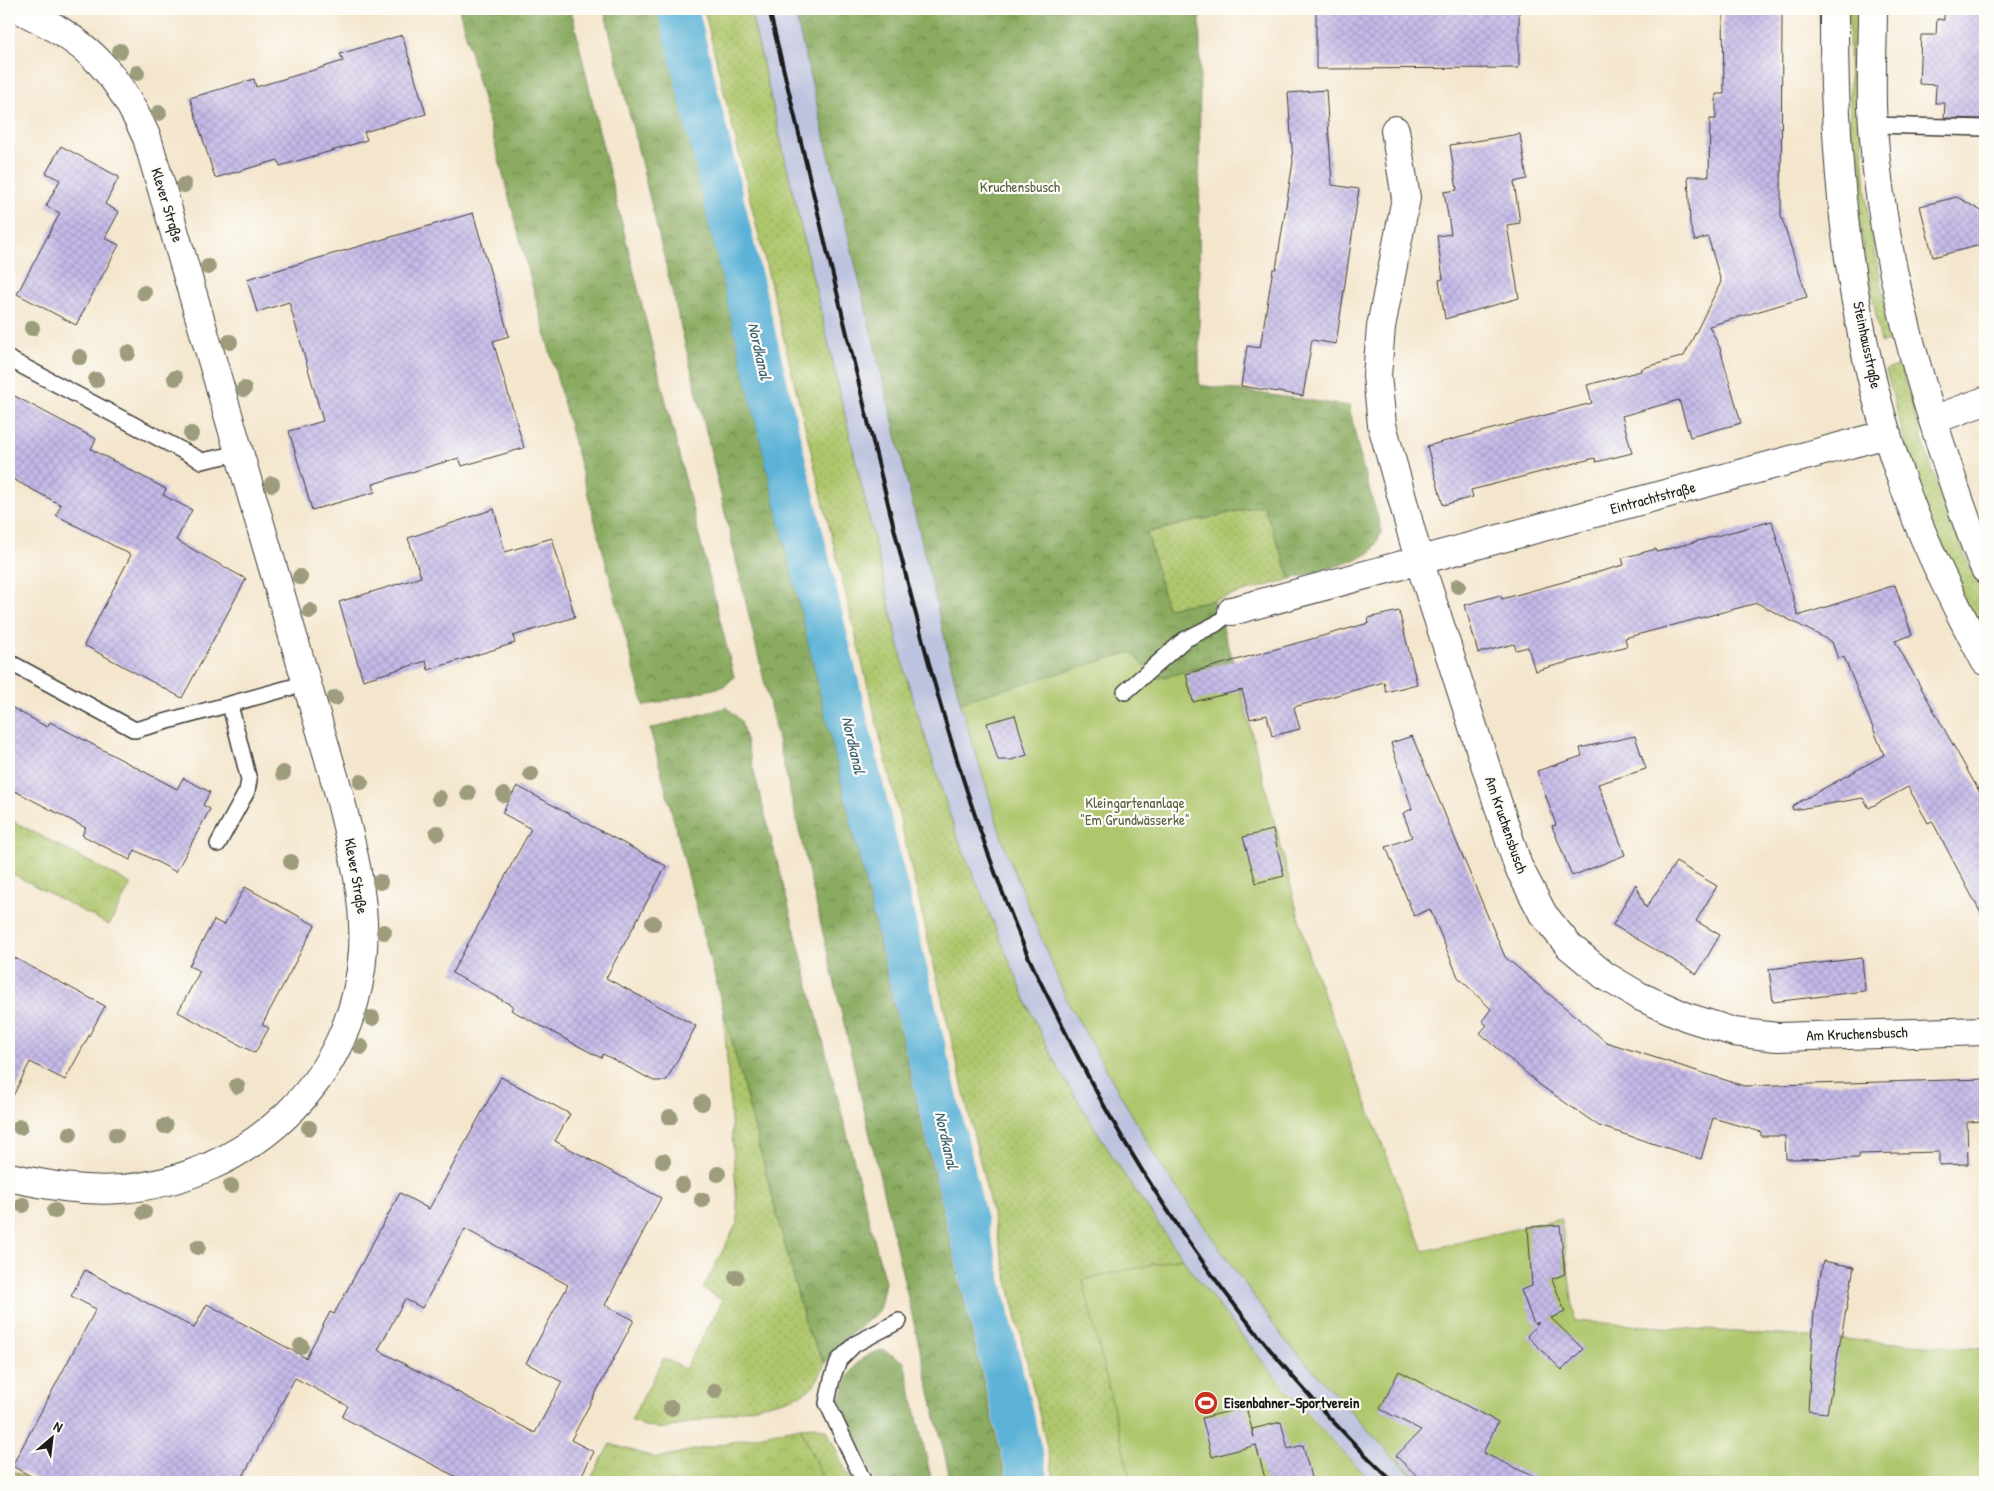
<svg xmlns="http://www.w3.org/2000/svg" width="1994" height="1491" viewBox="0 0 1994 1491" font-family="'Patrick Hand',sans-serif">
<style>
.railway{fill:#bdc3de}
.grass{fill:url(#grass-dots);stroke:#657144}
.forest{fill:url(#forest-crowns);stroke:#53643e}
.park{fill:url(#park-crowns);stroke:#657144}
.garden{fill:#aec66c;stroke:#657144}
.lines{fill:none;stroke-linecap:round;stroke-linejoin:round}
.canal{stroke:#5bb2d7;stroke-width:40}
.building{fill:url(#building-cross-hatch);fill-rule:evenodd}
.service-casing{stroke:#3c3a37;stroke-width:18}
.minor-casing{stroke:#3c3a37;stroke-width:30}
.tertiary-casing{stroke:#3c3a37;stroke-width:30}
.service{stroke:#fff;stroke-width:15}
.minor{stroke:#fff;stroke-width:28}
.tertiary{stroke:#fff;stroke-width:28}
.rail{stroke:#1c1c1c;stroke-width:4}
.tree{fill:#9d9c7d}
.labels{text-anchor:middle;stroke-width:4.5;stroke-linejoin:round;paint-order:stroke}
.park-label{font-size:15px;fill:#56603c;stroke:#fdfcf7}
.street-label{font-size:15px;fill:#1c1c1c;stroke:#fdfcf7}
.poi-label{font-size:15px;font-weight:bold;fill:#1c1c1c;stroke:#fdfcf7;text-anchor:start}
.water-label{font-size:16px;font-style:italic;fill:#386070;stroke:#fdfcf7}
</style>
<defs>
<pattern id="grass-dots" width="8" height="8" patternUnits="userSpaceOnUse" patternTransform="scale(1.25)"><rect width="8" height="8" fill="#aec66c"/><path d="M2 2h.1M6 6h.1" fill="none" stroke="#95aa5d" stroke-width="1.8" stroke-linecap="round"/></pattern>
<pattern id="forest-crowns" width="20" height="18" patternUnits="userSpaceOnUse" patternTransform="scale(1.25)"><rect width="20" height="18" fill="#8aab60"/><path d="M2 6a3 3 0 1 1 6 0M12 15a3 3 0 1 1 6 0" fill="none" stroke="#708a4e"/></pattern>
<pattern id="park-crowns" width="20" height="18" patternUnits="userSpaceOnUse" patternTransform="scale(1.25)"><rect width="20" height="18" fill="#aec66c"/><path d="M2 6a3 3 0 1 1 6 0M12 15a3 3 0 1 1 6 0" fill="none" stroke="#95aa5d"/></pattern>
<pattern id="building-cross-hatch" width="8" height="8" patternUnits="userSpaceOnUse" patternTransform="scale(1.25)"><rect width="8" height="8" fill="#c5b9e8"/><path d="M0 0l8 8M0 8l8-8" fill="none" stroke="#a99ec6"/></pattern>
</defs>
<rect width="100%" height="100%" fill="#fdfcf7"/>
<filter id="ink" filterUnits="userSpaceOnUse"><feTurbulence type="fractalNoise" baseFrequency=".02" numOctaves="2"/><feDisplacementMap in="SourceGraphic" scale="10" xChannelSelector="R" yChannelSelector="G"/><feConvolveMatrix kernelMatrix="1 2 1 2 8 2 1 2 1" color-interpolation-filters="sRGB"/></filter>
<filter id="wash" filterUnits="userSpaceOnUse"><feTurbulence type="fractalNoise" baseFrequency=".0096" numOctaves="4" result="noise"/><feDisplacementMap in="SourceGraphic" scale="20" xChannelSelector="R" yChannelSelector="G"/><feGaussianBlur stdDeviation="1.12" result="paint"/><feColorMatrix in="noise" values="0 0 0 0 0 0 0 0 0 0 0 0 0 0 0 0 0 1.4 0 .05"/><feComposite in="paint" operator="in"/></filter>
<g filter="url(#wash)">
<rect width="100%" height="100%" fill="#f4e6cd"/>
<path class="railway" d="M 750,9 L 794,9 L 960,702 L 1006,851 L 1066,999 L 1160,1164 L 1284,1339 L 1392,1456 L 1420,1482 L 1373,1482 L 1350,1460 L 1249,1346 L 1182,1258 L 1119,1167 L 1058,1068 L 1032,1015 L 955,831 L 907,680 Z"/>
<path class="grass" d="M 704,9 L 750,9 L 907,680 L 955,831 L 1032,1015 L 1058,1068 L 1119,1167 L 1182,1258 L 1084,1280 L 1131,1482 L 1055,1482 L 894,794 Z
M 1849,9 L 1858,9 L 1861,128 L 1868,217 L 1893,340 L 1881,343 L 1858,216 L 1850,127 Z
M 1900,365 L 1929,461 L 1965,555 L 1985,598 L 1985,638 L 1946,564 L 1913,473 L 1886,370 Z
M 1263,505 L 1291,579 L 1214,600 L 1167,608 L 1146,533 Z
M 723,1002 L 807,1330 L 825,1363 C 815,1389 810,1392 784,1400 L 665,1429 L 644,1426 L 631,1420 L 664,1358 L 685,1369 L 723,1300 L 703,1289 L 738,1221 Z
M 815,1426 L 827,1430 L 851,1482 L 824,1482 L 800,1427 Z
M 9,1469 L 34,1482 L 9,1482 Z"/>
<path class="forest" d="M 459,9 L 571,9 L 600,135 L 734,677 L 725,686 L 644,706 Z
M 604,9 L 658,9 L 1007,1482 L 951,1482 L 702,414 Z
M 794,9 L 1200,9 L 1199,385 L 1349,406 L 1363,469 L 1382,531 L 1372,551 L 1357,560 L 1291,579 L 1263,505 L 1147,532 L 1167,608 L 1214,600 L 1233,660 L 1156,679 L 1132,653 L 960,702 Z
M 727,707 L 741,721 L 885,1282 L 879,1311 L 845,1339 L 825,1363 L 807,1330 L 650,729 Z
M 883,1350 L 904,1362 L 932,1482 L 876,1482 L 840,1398 C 852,1372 853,1357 883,1350 Z"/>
<path class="park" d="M 9,819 L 131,884 L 109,925 L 9,872 Z
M 800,1427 L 824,1482 L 589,1482 L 610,1444 L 657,1458 Z"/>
<path class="garden" d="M 1132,652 L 1156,679 L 1233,660 L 1309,957 L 1424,1251 L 1561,1218 L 1575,1321 L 1985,1349 L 1985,1482 L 1420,1482 L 1392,1456 L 1284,1339 L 1160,1164 L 1066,999 L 1006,851 L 960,702 Z
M 1182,1258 C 1241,1336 1302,1415 1373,1482 L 1131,1482 L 1083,1280 Z"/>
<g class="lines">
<path class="canal" d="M 678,9 L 1029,1482"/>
</g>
<g id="blocks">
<path class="building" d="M 1316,9 L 1519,9 L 1519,68 L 1316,69 Z
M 1723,9 L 1782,9 L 1781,216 L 1807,297 L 1709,326 L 1720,348 L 1741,423 L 1690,437 L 1679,400 L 1622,416 L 1632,453 L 1596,462 L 1595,458 L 1471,490 L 1473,497 L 1443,505 L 1427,446 L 1592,403 L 1587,385 L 1641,371 L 1640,369 L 1684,356 L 1721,282 L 1708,237 L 1695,241 L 1690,225 L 1688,176 L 1709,176 L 1710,119 L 1716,119 L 1716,94 L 1724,94 Z
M 1944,9 L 1985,9 L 1983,119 L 1944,118 L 1945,103 L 1935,103 L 1936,85 L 1919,84 L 1921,35 L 1936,35 L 1937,19 L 1944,20 Z
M 402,35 L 426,114 L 364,132 L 367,140 L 338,149 L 280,166 L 278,160 L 215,178 L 190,98 L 254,79 L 256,87 L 314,70 L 343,61 L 340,54 Z
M 1326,90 L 1332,185 L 1359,189 L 1336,344 L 1312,340 L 1303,396 L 1241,386 L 1247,346 L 1260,348 L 1273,269 L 1276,269 L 1293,162 L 1288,93 Z
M 1520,134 L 1527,179 L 1514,182 L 1520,223 L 1507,225 L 1519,298 L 1445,319 L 1439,280 L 1443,279 L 1437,236 L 1451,234 L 1444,192 L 1457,190 L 1450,145 Z
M 61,146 L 119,177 L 105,204 L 119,212 L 105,238 L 119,245 L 76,325 L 17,294 L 60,213 L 46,206 L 60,180 L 46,173 Z
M 1957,197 L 1985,213 L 1985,244 L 1933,257 L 1920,206 Z
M 473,213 L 509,336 L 493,341 L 524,448 L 462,466 L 459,458 L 431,466 L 373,484 L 375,492 L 312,510 L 289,431 L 323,421 L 289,302 L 257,312 L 247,279 Z
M 9,393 L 96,439 L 91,449 L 166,489 L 163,495 L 192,510 L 176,540 L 246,579 L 182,698 L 84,645 L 131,555 L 56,515 L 61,505 L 9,477 Z
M 494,509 L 505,552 L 552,538 L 575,617 L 513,636 L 515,643 L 428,670 L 426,661 L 363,680 L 339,602 L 421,577 L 408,538 Z
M 1772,521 L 1798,616 L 1895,585 L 1912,635 L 1895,641 L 1985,802 L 1985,921 L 1932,821 L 1928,823 L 1908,787 L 1869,808 L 1863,798 L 1793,810 L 1792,806 L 1884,755 L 1844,657 L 1838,659 L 1832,642 L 1757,603 L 1625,638 L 1627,646 L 1535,671 L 1528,647 L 1516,650 L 1514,644 L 1478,653 L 1465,605 L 1500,595 L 1502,599 L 1624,565 L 1622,558 L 1656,549 L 1657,552 Z
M 1399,611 L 1417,684 L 1386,692 L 1384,682 L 1294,707 L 1300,729 L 1272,736 L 1267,715 L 1250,719 L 1242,690 L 1193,702 L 1186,674 L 1369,623 L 1368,618 Z
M 9,706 L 47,727 L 50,722 L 177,789 L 183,778 L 210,792 L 203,805 L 210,809 L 176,872 L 135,850 L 130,860 L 82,835 L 86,828 L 9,788 Z
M 1015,715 L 1027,755 L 1011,760 L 998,760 L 987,723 Z
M 1412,736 L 1505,957 L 1606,1042 L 1744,1086 L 1985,1079 L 1985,1121 L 1967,1122 L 1968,1164 L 1939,1165 L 1939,1152 L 1859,1154 L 1859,1158 L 1786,1159 L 1785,1136 L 1761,1136 L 1761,1132 L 1713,1118 L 1701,1159 L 1599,1126 L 1540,1085 L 1480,1033 L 1487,1025 L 1482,1021 L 1491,1009 L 1458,977 L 1430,909 L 1414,916 L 1386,847 L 1412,837 L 1403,813 L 1412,809 L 1391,743 Z
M 1635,736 L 1646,769 L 1598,784 L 1625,855 L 1572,876 L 1552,826 L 1556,825 L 1537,771 L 1582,756 L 1580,748 Z
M 517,786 L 666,866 L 606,978 L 696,1026 L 666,1081 L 654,1081 L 603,1054 L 601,1058 L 511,1010 L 513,1006 L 452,973 L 531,829 L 502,813 Z
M 1273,830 L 1284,876 L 1256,883 L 1243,837 Z
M 1676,862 L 1717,886 L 1696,921 L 1720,935 L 1697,974 L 1613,925 L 1636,884 L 1646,908 Z
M 245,887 L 315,925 L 262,1025 L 269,1028 L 255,1053 L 178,1012 L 200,971 L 189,966 L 214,920 L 224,925 Z
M 9,955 L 105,1006 L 65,1080 L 30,1062 L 9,1104 Z
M 1862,958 L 1865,991 L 1773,1002 L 1769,969 Z
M 501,1077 L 570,1114 L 555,1141 L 661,1198 L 605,1305 L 634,1320 L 571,1440 L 594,1452 L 578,1482 L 466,1482 L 342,1417 L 348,1406 L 295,1378 L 240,1482 L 42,1482 L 12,1466 L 96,1309 L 71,1296 L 85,1270 L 194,1328 L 207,1304 L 306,1358 L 330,1312 L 334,1314 L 400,1193 L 429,1209 ZM 465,1229 L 568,1285 L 526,1363 L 562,1382 L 535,1433 L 378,1350 L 405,1299 L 422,1308 Z
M 1560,1225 L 1565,1274 L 1552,1279 L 1565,1312 L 1551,1318 L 1583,1349 L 1562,1370 L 1527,1336 L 1539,1322 L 1534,1324 L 1521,1290 L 1532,1286 L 1528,1227 Z
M 1823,1261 L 1854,1267 L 1827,1413 L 1808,1411 L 1814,1312 Z
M 1399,1371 L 1498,1422 L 1483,1453 L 1546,1482 L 1423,1482 L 1396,1456 L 1421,1430 L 1380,1409 Z
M 1246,1407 L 1254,1437 L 1252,1429 L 1281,1422 L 1288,1449 L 1303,1445 L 1312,1482 L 1266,1482 L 1256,1445 L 1212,1457 L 1202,1418 Z"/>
</g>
</g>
<g filter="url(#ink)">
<use href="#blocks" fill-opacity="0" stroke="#3c3a37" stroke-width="1"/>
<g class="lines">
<g class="service-casing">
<path id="service" d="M 1873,125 L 1985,128
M 9,359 L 202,461 L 239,453
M 9,662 L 135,730 L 307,683
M 1125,692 L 1184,640 L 1216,624 L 1232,611
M 218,844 L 247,791 L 249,780 L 230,705
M 864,1482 L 827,1403 L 832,1379 L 839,1360 L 855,1344 L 899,1321"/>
</g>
<g class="minor-casing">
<path id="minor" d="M 1395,130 L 1406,198 L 1381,327 L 1377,376 L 1382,425 L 1419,560 L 1518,866 L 1543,914 L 1569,946 L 1604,975 L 1639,996 L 1687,1017 L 1734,1032 L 1777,1037 L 1985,1031
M 1933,420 L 1985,401
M 1232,611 L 1887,434
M 9,1177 C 46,1185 83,1192 121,1189 C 249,1178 355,1081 363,950 C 366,895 351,843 338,790 L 147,138 C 115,68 88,42 19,9"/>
</g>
<g class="tertiary-casing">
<path id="tertiary" d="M 1834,9 C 1833,174 1850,344 1909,500 C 1930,556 1957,609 1985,661
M 1873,9 C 1873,48 1870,87 1873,126 C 1880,238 1909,349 1944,455 C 1957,493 1969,532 1985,569"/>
</g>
<use href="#service" class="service"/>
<use href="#minor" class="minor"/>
<use href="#tertiary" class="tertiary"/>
<path class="rail" d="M 769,9 C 804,152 838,295 872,438 C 913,608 954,777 1021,939 C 1031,965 1044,989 1056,1013 C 1139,1186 1254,1350 1393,1482"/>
</g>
<g class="tree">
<circle cx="120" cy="51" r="8"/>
<circle cx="137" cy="73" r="8"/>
<circle cx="159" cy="113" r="8"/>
<circle cx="184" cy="185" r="8"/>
<circle cx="208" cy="267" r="8"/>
<circle cx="144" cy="293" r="8"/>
<circle cx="32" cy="328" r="8"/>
<circle cx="230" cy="342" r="8"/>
<circle cx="128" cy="353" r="8"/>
<circle cx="80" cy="357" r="8"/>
<circle cx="175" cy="378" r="8"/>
<circle cx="96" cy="380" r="8"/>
<circle cx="244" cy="389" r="8"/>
<circle cx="191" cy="434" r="8"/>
<circle cx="272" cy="484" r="8"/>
<circle cx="300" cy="577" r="8"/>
<circle cx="1458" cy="586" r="8"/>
<circle cx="310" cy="611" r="8"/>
<circle cx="335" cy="698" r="8"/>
<circle cx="283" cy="773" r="8"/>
<circle cx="531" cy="774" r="8"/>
<circle cx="361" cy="782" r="8"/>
<circle cx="468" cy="793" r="8"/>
<circle cx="504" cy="795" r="8"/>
<circle cx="439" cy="798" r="8"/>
<circle cx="437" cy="833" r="8"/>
<circle cx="291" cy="862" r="8"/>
<circle cx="380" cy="882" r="8"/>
<circle cx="653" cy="923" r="8"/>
<circle cx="384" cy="932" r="8"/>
<circle cx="372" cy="1018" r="8"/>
<circle cx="361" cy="1047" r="8"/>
<circle cx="237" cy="1086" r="8"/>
<circle cx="702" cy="1103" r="8"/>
<circle cx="670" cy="1117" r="8"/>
<circle cx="165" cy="1126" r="8"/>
<circle cx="20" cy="1127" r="8"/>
<circle cx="309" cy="1128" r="8"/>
<circle cx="70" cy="1134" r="8"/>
<circle cx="116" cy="1135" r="8"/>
<circle cx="663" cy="1161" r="8"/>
<circle cx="718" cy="1174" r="8"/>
<circle cx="682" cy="1185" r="8"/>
<circle cx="231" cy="1186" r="8"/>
<circle cx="702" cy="1200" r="8"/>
<circle cx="23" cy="1205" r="8"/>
<circle cx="55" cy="1211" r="8"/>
<circle cx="144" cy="1212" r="8"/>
<circle cx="198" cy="1247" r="8"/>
<circle cx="736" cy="1277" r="8"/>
<circle cx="301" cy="1346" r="8"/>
<circle cx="715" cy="1391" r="8"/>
<circle cx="671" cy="1408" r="8"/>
</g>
</g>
<defs>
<g id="stadium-disc" transform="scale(1.25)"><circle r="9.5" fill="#c8321e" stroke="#fdfcf7"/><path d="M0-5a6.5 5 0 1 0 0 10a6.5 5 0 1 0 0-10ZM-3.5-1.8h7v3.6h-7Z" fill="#fff"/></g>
</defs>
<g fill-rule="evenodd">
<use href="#stadium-disc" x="1206" y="1403"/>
</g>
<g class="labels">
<g class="park-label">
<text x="1020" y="192">Kruchensbusch</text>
<text x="1135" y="808">Kleingartenanlage<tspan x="1135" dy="17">"Em Grundwässerke"</tspan></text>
</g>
<g class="street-label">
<text transform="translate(167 205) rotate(73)" y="5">Klever Straße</text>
<text transform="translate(1867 345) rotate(78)" y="5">Steinhausstraße</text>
<text transform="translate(1653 498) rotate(-15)" y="5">Eintrachtstraße</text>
<text transform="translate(1506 825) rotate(71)" y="5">Am Kruchensbusch</text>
<text transform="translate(356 876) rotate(80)" y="5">Klever Straße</text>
<text transform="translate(1857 1034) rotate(-2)" y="5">Am Kruchensbusch</text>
</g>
<g class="poi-label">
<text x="1224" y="1408">Eisenbahner-Sportverein</text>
</g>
<g class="water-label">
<text transform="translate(760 351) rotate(77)" y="6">Nordkanal</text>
<text transform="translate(854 745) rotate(77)" y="6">Nordkanal</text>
<text transform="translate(947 1140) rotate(77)" y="6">Nordkanal</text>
</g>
</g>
<rect width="1994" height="1491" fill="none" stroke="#fdfcf7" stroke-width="30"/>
<g transform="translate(52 1438) rotate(28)" stroke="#fdfcf7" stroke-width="4" paint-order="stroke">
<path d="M0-4L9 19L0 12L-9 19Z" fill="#1c1c1c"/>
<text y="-8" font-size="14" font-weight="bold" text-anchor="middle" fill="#1c1c1c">N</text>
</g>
</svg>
